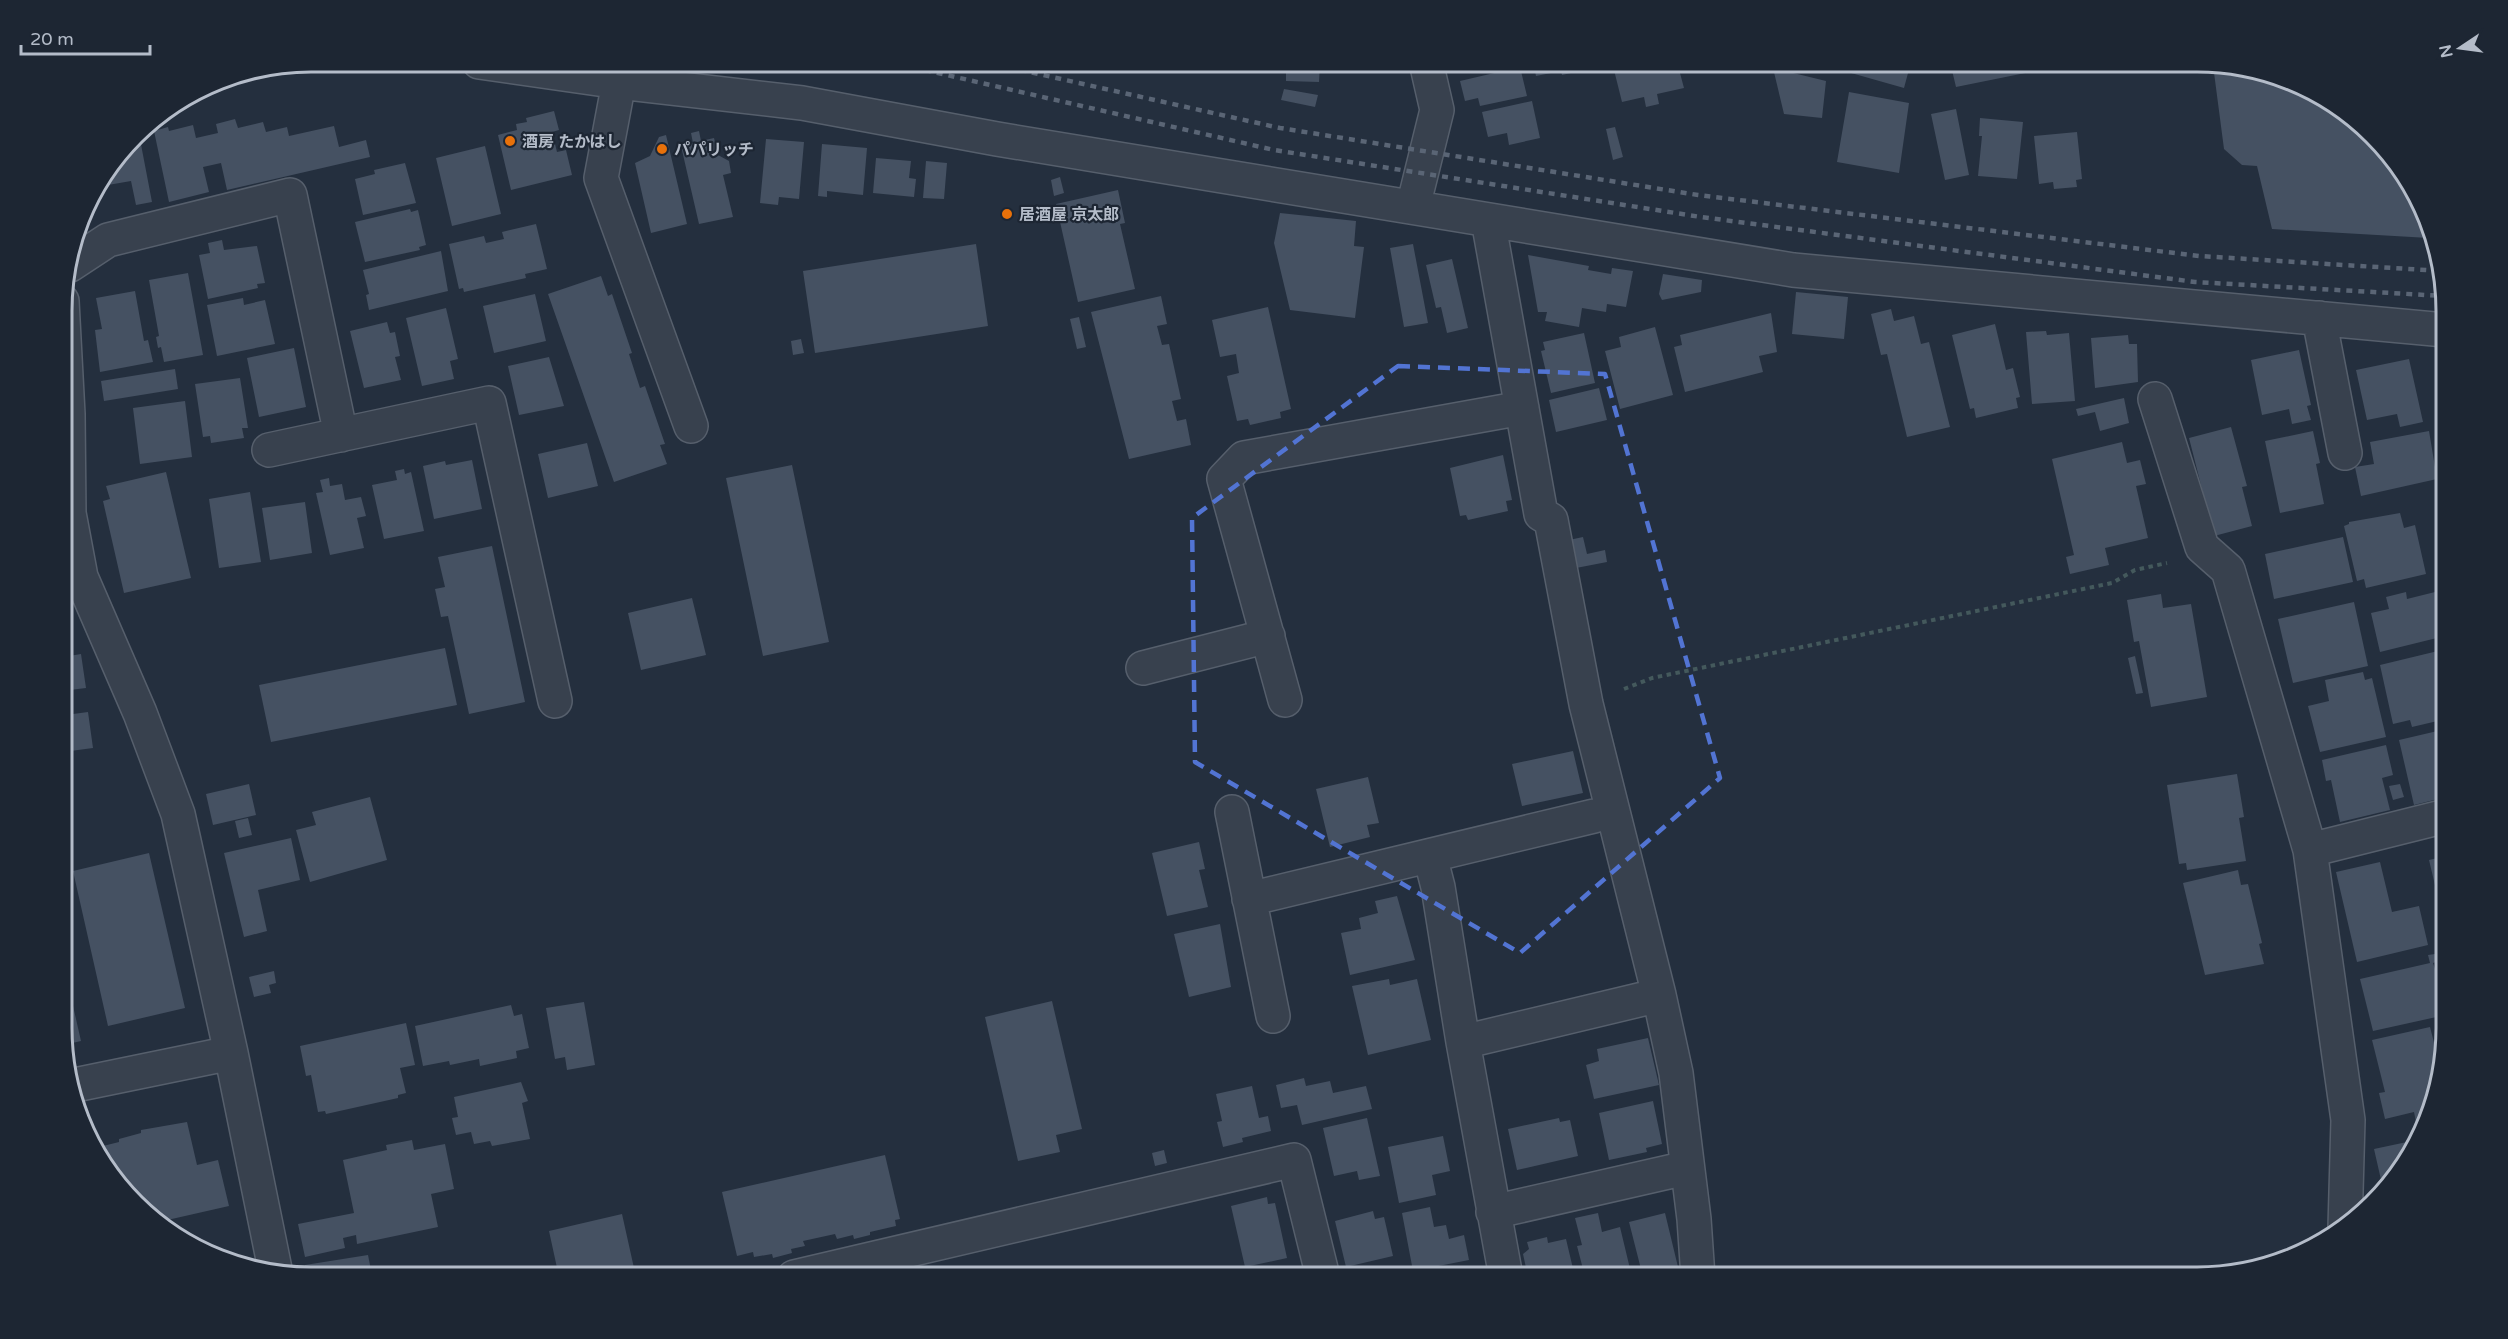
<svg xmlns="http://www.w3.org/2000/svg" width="2508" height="1339" viewBox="0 0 2508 1339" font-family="'Varela Round','Noto Sans JP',sans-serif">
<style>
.building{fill:#455162}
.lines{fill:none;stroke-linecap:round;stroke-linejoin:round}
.minor-casing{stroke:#565f6c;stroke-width:36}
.path{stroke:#44595c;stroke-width:4;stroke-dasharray:4.5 4.5;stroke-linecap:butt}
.minor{stroke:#38414e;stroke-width:33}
.rail{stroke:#5a6575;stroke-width:4.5;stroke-dasharray:6 6;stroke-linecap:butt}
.marked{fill:none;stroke:#5274d3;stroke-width:4.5;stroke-dasharray:12 8;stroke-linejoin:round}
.food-dot{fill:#e8710a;stroke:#1d2633;stroke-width:2}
.labels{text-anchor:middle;stroke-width:4.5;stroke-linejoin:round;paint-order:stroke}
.poi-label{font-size:16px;font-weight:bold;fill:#b4bcc9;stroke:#1d2633;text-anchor:start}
.rim{fill:none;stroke:#b4bcc9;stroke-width:3}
</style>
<rect width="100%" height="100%" fill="#242f3e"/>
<path class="building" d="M 1286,62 L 1320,64 L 1319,82 L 1286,81 Z
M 1454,62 L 1519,62 L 1471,73 L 1469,67 L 1456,70 Z
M 1533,62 L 1584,62 L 1569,66 L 1571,73 L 1562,75 L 1561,71 L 1536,76 Z
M 1612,62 L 1677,62 L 1684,88 L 1657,94 L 1659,104 L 1646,107 L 1644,97 L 1622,102 Z
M 1839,62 L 1911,62 L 1904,88 L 1837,69 Z
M 1950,62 L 2074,62 L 2074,63 L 1956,87 Z
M 2213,65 L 2308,87 L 2362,124 L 2404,172 L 2429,238 L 2272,229 L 2257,166 L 2242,165 L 2224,149 Z
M 1520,67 L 1527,96 L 1480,106 L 1478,98 L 1465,101 L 1460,81 Z
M 1773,68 L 1826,81 L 1822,118 L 1784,114 Z
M 1284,89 L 1318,95 L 1315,107 L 1281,100 Z
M 1849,92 L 1909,103 L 1899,173 L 1837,162 Z
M 1532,101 L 1540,138 L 1509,145 L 1507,133 L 1488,137 L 1482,112 Z
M 1956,109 L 1969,175 L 1945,180 L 1931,114 Z
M 554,111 L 559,130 L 552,132 L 557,152 L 566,150 L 572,175 L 511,190 L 498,135 L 517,130 L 516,124 L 527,122 L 526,118 Z
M 1980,118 L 2023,122 L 2017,179 L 1978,176 L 1982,136 L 1979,136 Z
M 235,119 L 238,128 L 263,122 L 266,132 L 287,127 L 289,136 L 334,126 L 339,147 L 366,140 L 370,157 L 227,190 L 221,163 L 203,167 L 209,192 L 169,202 L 154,131 L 168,127 L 169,131 L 193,125 L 196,138 L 218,133 L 216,124 Z
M 1615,127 L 1623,157 L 1613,160 L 1606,129 Z
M 699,131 L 701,141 L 714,138 L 718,155 L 729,161 L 731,173 L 723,175 L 733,217 L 699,224 L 681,146 L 693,143 L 691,133 Z
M 2077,132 L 2082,179 L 2076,180 L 2077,187 L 2054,189 L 2053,182 L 2039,184 L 2034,136 Z
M 139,134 L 152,202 L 136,205 L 131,181 L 108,185 L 106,176 Z
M 666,135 L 687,224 L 651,233 L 635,163 L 650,156 L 659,137 Z
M 766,139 L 804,142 L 799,199 L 779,197 L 778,205 L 760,203 Z
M 822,144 L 867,148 L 863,195 L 827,191 L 827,197 L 818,196 Z
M 485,146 L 501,214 L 452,226 L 436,158 Z
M 876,158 L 911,161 L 909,178 L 916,179 L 914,197 L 873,193 Z
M 926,161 L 947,163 L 944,199 L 923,198 Z
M 405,163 L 416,203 L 363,215 L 355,179 L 375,174 L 374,170 Z
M 1060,177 L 1064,193 L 1054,196 L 1051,180 Z
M 1118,190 L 1125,223 L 1120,224 L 1135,289 L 1078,302 L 1056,204 Z
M 410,209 L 411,212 L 418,210 L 426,245 L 419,247 L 420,250 L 365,262 L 355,222 Z
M 1280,213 L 1356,221 L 1354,246 L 1364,247 L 1355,318 L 1290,310 L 1274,243 Z
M 536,224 L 547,269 L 525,274 L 526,278 L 464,292 L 463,288 L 459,289 L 449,244 L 484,236 L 486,243 L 504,239 L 502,232 Z
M 222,240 L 224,250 L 257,246 L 265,283 L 257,284 L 258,288 L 208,299 L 199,255 L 210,253 L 208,243 Z
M 976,244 L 988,326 L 815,353 L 803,271 Z
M 1413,244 L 1428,323 L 1404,327 L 1390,248 Z
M 441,251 L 448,291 L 369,310 L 366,295 L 369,294 L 363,270 Z
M 1528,255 L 1589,266 L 1588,270 L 1611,274 L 1612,268 L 1633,271 L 1626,307 L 1607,304 L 1606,312 L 1582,308 L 1579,327 L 1545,321 L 1547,312 L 1538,312 Z
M 1452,259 L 1468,328 L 1447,333 L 1441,307 L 1436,308 L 1426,265 Z
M 188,273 L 203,355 L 164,362 L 161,347 L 158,348 L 156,337 L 159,336 L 149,280 Z
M 1663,274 L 1702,280 L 1701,292 L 1662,300 L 1659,294 Z
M 601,276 L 608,296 L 612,294 L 632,353 L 629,354 L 640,388 L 645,386 L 665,444 L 660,445 L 667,464 L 614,482 L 548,294 Z
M 135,291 L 144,341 L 148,340 L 153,362 L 100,372 L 95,330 L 102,329 L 96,298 Z
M 1796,292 L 1848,297 L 1844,339 L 1792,334 Z
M 535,294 L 546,341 L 494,353 L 483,306 Z
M 1161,296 L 1167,324 L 1157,326 L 1162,345 L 1169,344 L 1181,399 L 1172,401 L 1177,421 L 1186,419 L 1191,445 L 1129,459 L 1091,312 Z
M 243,298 L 244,305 L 265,300 L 275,344 L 217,356 L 207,305 Z
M 1268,307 L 1291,409 L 1280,412 L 1281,418 L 1250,425 L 1248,419 L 1237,421 L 1227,376 L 1239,373 L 1236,354 L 1220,357 L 1212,320 Z
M 446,308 L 458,359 L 450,361 L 454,379 L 422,386 L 406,318 Z
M 1891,309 L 1894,321 L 1914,316 L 1921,344 L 1929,342 L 1950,427 L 1907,437 L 1887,354 L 1881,355 L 1871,314 Z
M 1771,313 L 1777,352 L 1759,356 L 1763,372 L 1685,392 L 1674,347 L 1682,345 L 1680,335 Z
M 1079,317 L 1086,347 L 1077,349 L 1070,319 Z
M 387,322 L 390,333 L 395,332 L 400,356 L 395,357 L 401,380 L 364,388 L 350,331 Z
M 1995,324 L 2006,370 L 2013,368 L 2020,397 L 2016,398 L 2018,408 L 1976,418 L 1974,408 L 1970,409 L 1952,335 Z
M 1655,327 L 1673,395 L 1620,409 L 1605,351 L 1621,347 L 1619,337 Z
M 2046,331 L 2047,335 L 2069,333 L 2075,401 L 2032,404 L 2026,332 Z
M 1584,333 L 1595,383 L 1551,393 L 1541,351 L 1545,350 L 1543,342 Z
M 2128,335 L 2129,344 L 2137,344 L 2138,382 L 2095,388 L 2091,338 Z
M 801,339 L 804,353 L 793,355 L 791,341 Z
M 294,348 L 306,407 L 259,417 L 247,358 Z
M 2299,350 L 2311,405 L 2307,406 L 2311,420 L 2292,424 L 2289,409 L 2262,415 L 2251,360 Z
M 549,357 L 564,406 L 519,415 L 508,366 Z
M 2409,359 L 2423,422 L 2400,427 L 2397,414 L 2367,420 L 2356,370 Z
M 2437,359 L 2445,359 L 2445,404 L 2436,404 Z
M 175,369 L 178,389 L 104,401 L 101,381 Z
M 240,378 L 248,428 L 242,428 L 244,438 L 211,443 L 210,436 L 203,437 L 195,384 Z
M 1599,388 L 1607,420 L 1556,432 L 1549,400 Z
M 2124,398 L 2129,423 L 2100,431 L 2095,412 L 2078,416 L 2076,409 Z
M 185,401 L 192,457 L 140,464 L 133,408 Z
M 2231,427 L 2247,486 L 2242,487 L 2252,526 L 2214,536 L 2189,438 Z
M 2313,431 L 2320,463 L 2316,464 L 2324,504 L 2280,513 L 2265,441 Z
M 2429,431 L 2437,479 L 2361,496 L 2355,467 L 2374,464 L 2370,442 Z
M 2122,442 L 2127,463 L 2140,460 L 2146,484 L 2136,486 L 2148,538 L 2105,548 L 2109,565 L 2070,574 L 2066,557 L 2074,555 L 2052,459 Z
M 587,443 L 598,486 L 548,498 L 538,454 Z
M 1503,455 L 1512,500 L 1506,501 L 1508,511 L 1468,520 L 1466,515 L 1460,516 L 1450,468 Z
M 472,460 L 482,509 L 434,519 L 423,466 L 445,461 L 446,465 Z
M 792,465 L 829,642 L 763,656 L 726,478 Z
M 404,469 L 405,474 L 411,472 L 424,531 L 384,539 L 372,485 L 397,480 L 395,471 Z
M 166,472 L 191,578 L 124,593 L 103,501 L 110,499 L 106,486 Z
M 329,478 L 330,486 L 342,484 L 345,500 L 361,497 L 366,516 L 357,518 L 364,548 L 330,555 L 316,493 L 323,492 L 320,480 Z
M 250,492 L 261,562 L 219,568 L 209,499 Z
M 305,502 L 312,553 L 270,560 L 262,508 Z
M 2400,513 L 2404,528 L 2415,525 L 2426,574 L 2366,588 L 2364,579 L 2357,581 L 2344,526 L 2349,524 L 2349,522 Z
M 1583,537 L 1587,554 L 1605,550 L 1607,562 L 1576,568 L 1569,540 Z
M 2343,537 L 2353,582 L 2274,599 L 2265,554 Z
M 492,546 L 525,702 L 469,714 L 448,616 L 441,617 L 435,589 L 445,587 L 438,557 Z
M 2439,591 L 2445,608 L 2445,636 L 2380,652 L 2371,613 L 2389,609 L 2386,597 L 2406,592 L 2407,599 Z
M 2161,594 L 2163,608 L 2191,604 L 2207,697 L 2151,707 L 2139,641 L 2134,642 L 2127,600 Z
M 692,598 L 706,655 L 641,670 L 628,613 Z
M 2354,602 L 2368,666 L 2293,683 L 2278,619 Z
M 445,648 L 457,705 L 271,742 L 259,685 Z
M 2442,650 L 2445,667 L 2446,719 L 2412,727 L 2410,720 L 2393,724 L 2380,665 Z
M 81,654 L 86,688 L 70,690 L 73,714 L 88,712 L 93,748 L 63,752 L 63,657 Z
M 2135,656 L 2143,693 L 2136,694 L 2128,658 Z
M 2363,672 L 2365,680 L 2372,678 L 2386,737 L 2320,752 L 2308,706 L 2329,701 L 2325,680 Z
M 2446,729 L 2446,797 L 2414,805 L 2399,740 Z
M 2386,745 L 2393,775 L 2382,778 L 2390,810 L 2340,822 L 2331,780 L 2326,781 L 2322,760 Z
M 1573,751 L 1583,793 L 1522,806 L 1512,764 Z
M 2237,774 L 2244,817 L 2239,818 L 2246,861 L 2187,870 L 2186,863 L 2179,864 L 2167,785 Z
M 1368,777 L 1379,823 L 1367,825 L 1370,837 L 1330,847 L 1316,789 Z
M 249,784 L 256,815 L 213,825 L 206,794 Z
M 2400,784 L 2404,797 L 2393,800 L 2389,786 Z
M 370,797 L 387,860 L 310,882 L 296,830 L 316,825 L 312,812 Z
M 248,818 L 252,835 L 239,838 L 235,821 Z
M 291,838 L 300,880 L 258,890 L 267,931 L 244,937 L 224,853 Z
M 1199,842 L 1205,869 L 1199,870 L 1208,907 L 1167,916 L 1152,853 Z
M 149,853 L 185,1008 L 108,1026 L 73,871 Z
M 2446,856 L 2446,918 L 2443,919 L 2429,860 Z
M 2380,862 L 2392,912 L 2419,906 L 2428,945 L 2357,962 L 2336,872 Z
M 2238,870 L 2241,885 L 2248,884 L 2262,943 L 2259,944 L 2264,964 L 2205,975 L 2183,883 Z
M 1397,896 L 1415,960 L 1350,975 L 1341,933 L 1361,929 L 1359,918 L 1378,913 L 1375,901 Z
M 1220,924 L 1231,987 L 1189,997 L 1174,934 Z
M 2435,954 L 2436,962 L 2433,963 L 2443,993 L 2436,994 L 2441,1016 L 2373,1031 L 2360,979 L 2430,963 L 2428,955 Z
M 274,971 L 276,983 L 269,985 L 271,993 L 254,997 L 249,977 Z
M 64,975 L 66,975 L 81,1041 L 64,1045 Z
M 1389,979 L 1390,985 L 1417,979 L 1431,1040 L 1368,1055 L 1352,986 Z
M 1052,1001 L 1082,1129 L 1056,1135 L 1060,1152 L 1018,1161 L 985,1017 Z
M 584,1002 L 595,1065 L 567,1070 L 565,1057 L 555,1059 L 546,1008 Z
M 511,1005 L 514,1016 L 522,1014 L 529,1048 L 516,1051 L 517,1058 L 480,1066 L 479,1059 L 450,1065 L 449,1061 L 423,1066 L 415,1026 Z
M 406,1023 L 415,1065 L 400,1068 L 406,1093 L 398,1095 L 398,1098 L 326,1114 L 325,1111 L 318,1112 L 311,1075 L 306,1076 L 300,1046 Z
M 2430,1027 L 2439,1062 L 2425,1119 L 2416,1122 L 2414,1112 L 2385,1119 L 2379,1093 L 2385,1092 L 2372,1040 Z
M 1648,1038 L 1659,1085 L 1594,1099 L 1586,1065 L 1599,1061 L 1597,1049 Z
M 1304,1078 L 1306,1086 L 1330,1081 L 1333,1093 L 1366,1086 L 1372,1109 L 1302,1125 L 1297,1105 L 1281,1108 L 1276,1085 Z
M 521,1082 L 528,1101 L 522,1103 L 530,1139 L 492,1146 L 490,1141 L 474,1144 L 471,1132 L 456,1135 L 452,1118 L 458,1117 L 454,1097 Z
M 1252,1086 L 1259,1118 L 1268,1116 L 1271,1131 L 1242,1138 L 1243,1142 L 1223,1147 L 1217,1122 L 1222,1121 L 1216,1094 Z
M 1653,1101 L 1662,1144 L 1646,1148 L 1647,1152 L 1609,1160 L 1599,1113 Z
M 1367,1118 L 1380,1176 L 1359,1180 L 1357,1171 L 1334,1176 L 1323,1128 Z
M 1559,1118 L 1560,1122 L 1570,1120 L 1578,1156 L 1517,1170 L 1508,1129 Z
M 187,1122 L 197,1165 L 218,1160 L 229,1206 L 163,1221 L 131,1194 L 128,1182 L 118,1184 L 113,1180 L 95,1148 L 119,1142 L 119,1139 L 141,1133 L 141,1130 Z
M 1443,1136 L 1450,1171 L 1432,1175 L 1436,1195 L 1399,1203 L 1388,1147 Z
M 2421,1139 L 2384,1193 L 2374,1149 Z
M 412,1140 L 414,1150 L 445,1144 L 454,1189 L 431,1194 L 438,1227 L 357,1244 L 356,1235 L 343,1238 L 345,1248 L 305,1257 L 298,1224 L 354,1213 L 343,1160 L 387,1150 L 386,1145 Z
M 1164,1150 L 1167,1163 L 1155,1166 L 1152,1153 Z
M 885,1155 L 900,1219 L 895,1220 L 896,1226 L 870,1232 L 870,1235 L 854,1239 L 853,1235 L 837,1239 L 835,1234 L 803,1241 L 805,1246 L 791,1249 L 792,1253 L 773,1258 L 772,1254 L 754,1257 L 753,1252 L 737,1256 L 722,1192 Z
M 1267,1197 L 1268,1204 L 1275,1203 L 1287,1258 L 1245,1267 L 1231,1206 Z
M 1430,1207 L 1434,1227 L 1446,1225 L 1449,1239 L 1464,1235 L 1469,1260 L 1413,1271 L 1402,1213 Z
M 1373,1211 L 1375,1219 L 1384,1217 L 1393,1256 L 1346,1267 L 1335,1221 Z
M 1598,1213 L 1602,1232 L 1620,1227 L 1632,1277 L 1604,1277 L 1604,1275 L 1589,1277 L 1587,1268 L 1583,1269 L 1577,1246 L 1582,1245 L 1575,1218 Z
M 1665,1213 L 1678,1267 L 1662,1271 L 1663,1275 L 1643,1277 L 1629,1222 Z
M 622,1214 L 636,1277 L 559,1277 L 549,1231 Z
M 1547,1237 L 1548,1243 L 1566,1239 L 1575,1277 L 1528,1277 L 1523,1254 L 1529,1249 L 1527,1242 Z
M 368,1255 L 372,1275 L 356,1277 L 307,1277 L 305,1265 Z
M 1279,1266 L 1281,1276 L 1255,1277 L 1254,1272 Z
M 1467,1268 L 1467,1272 L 1474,1271 L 1475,1277 L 1433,1277 Z"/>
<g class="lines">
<g class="minor-casing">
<path id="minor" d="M 479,62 L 619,82 L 802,103 L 997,139 L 1793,270 L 2445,330
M 619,82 L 601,178 L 691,426
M 1413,207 L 1437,110 L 1426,62
M 1488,220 L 1541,514 L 1551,520 L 1586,704 L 1659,995 L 1676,1073 L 1694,1219 L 1698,1277
M 70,265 L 108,240 L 290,195 L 341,435
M 62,301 L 68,414 L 69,513 L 81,577 L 140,713 L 178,814 L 231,1053 L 275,1269
M 2319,318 L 2345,453
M 2155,399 L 2202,547 L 2228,570 L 2310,850
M 269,450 L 489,403 L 555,701
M 1143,668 L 1268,636
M 1285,700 L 1224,479 L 1244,458 L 1522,408
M 1232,812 L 1273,1016
M 1430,856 L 1438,887 L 1463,1042 L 1506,1277
M 1249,899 L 1594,816
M 1463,1042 L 1643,999
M 70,1086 L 231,1053
M 1493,1212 L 1673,1171
M 2345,1228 L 2348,1120 L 2310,850 L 2446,816
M 794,1277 L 1294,1160 L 1323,1277"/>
</g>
<path class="path" d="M 1624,689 L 1652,678 L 2112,583 L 2135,570 L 2167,563"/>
<use href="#minor" class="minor"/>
<path class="rail" d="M 890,62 L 1274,150 L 1701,217 L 2195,282 L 2444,296
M 985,62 L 1280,128 L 1698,195 L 2199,256 L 2441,271"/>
</g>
<path class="marked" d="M 1398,366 L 1605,374 L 1720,778 L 1520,953 L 1195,762 L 1192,518 Z"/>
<g class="food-dot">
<circle cx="510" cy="141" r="6"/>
<circle cx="662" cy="149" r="6"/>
<circle cx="1007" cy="214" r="6"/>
</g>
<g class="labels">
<g class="poi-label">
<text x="522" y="147">酒房 たかはし</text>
<text x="674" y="155">パパリッチ</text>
<text x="1019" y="220">居酒屋 京太郎</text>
</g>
</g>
<path d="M0 0H2508V1339H0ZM311 72H2197A239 239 0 0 1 2436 311V1028A239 239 0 0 1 2197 1267H311A239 239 0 0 1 72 1028V311A239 239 0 0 1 311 72Z" fill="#1d2633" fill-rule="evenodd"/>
<path class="rim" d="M311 72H2197A239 239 0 0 1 2436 311V1028A239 239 0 0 1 2197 1267H311A239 239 0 0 1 72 1028V311A239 239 0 0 1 311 72Z"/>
<g transform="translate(2460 48) rotate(257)" stroke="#1d2633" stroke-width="4.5" paint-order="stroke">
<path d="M0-4.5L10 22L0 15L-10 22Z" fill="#b4bcc9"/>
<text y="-9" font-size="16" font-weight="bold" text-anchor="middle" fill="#b4bcc9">N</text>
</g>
<path d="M21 45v9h129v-9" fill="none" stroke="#b4bcc9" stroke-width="3"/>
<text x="30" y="45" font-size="18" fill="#b4bcc9" stroke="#1d2633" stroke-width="4.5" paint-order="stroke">20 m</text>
</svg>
